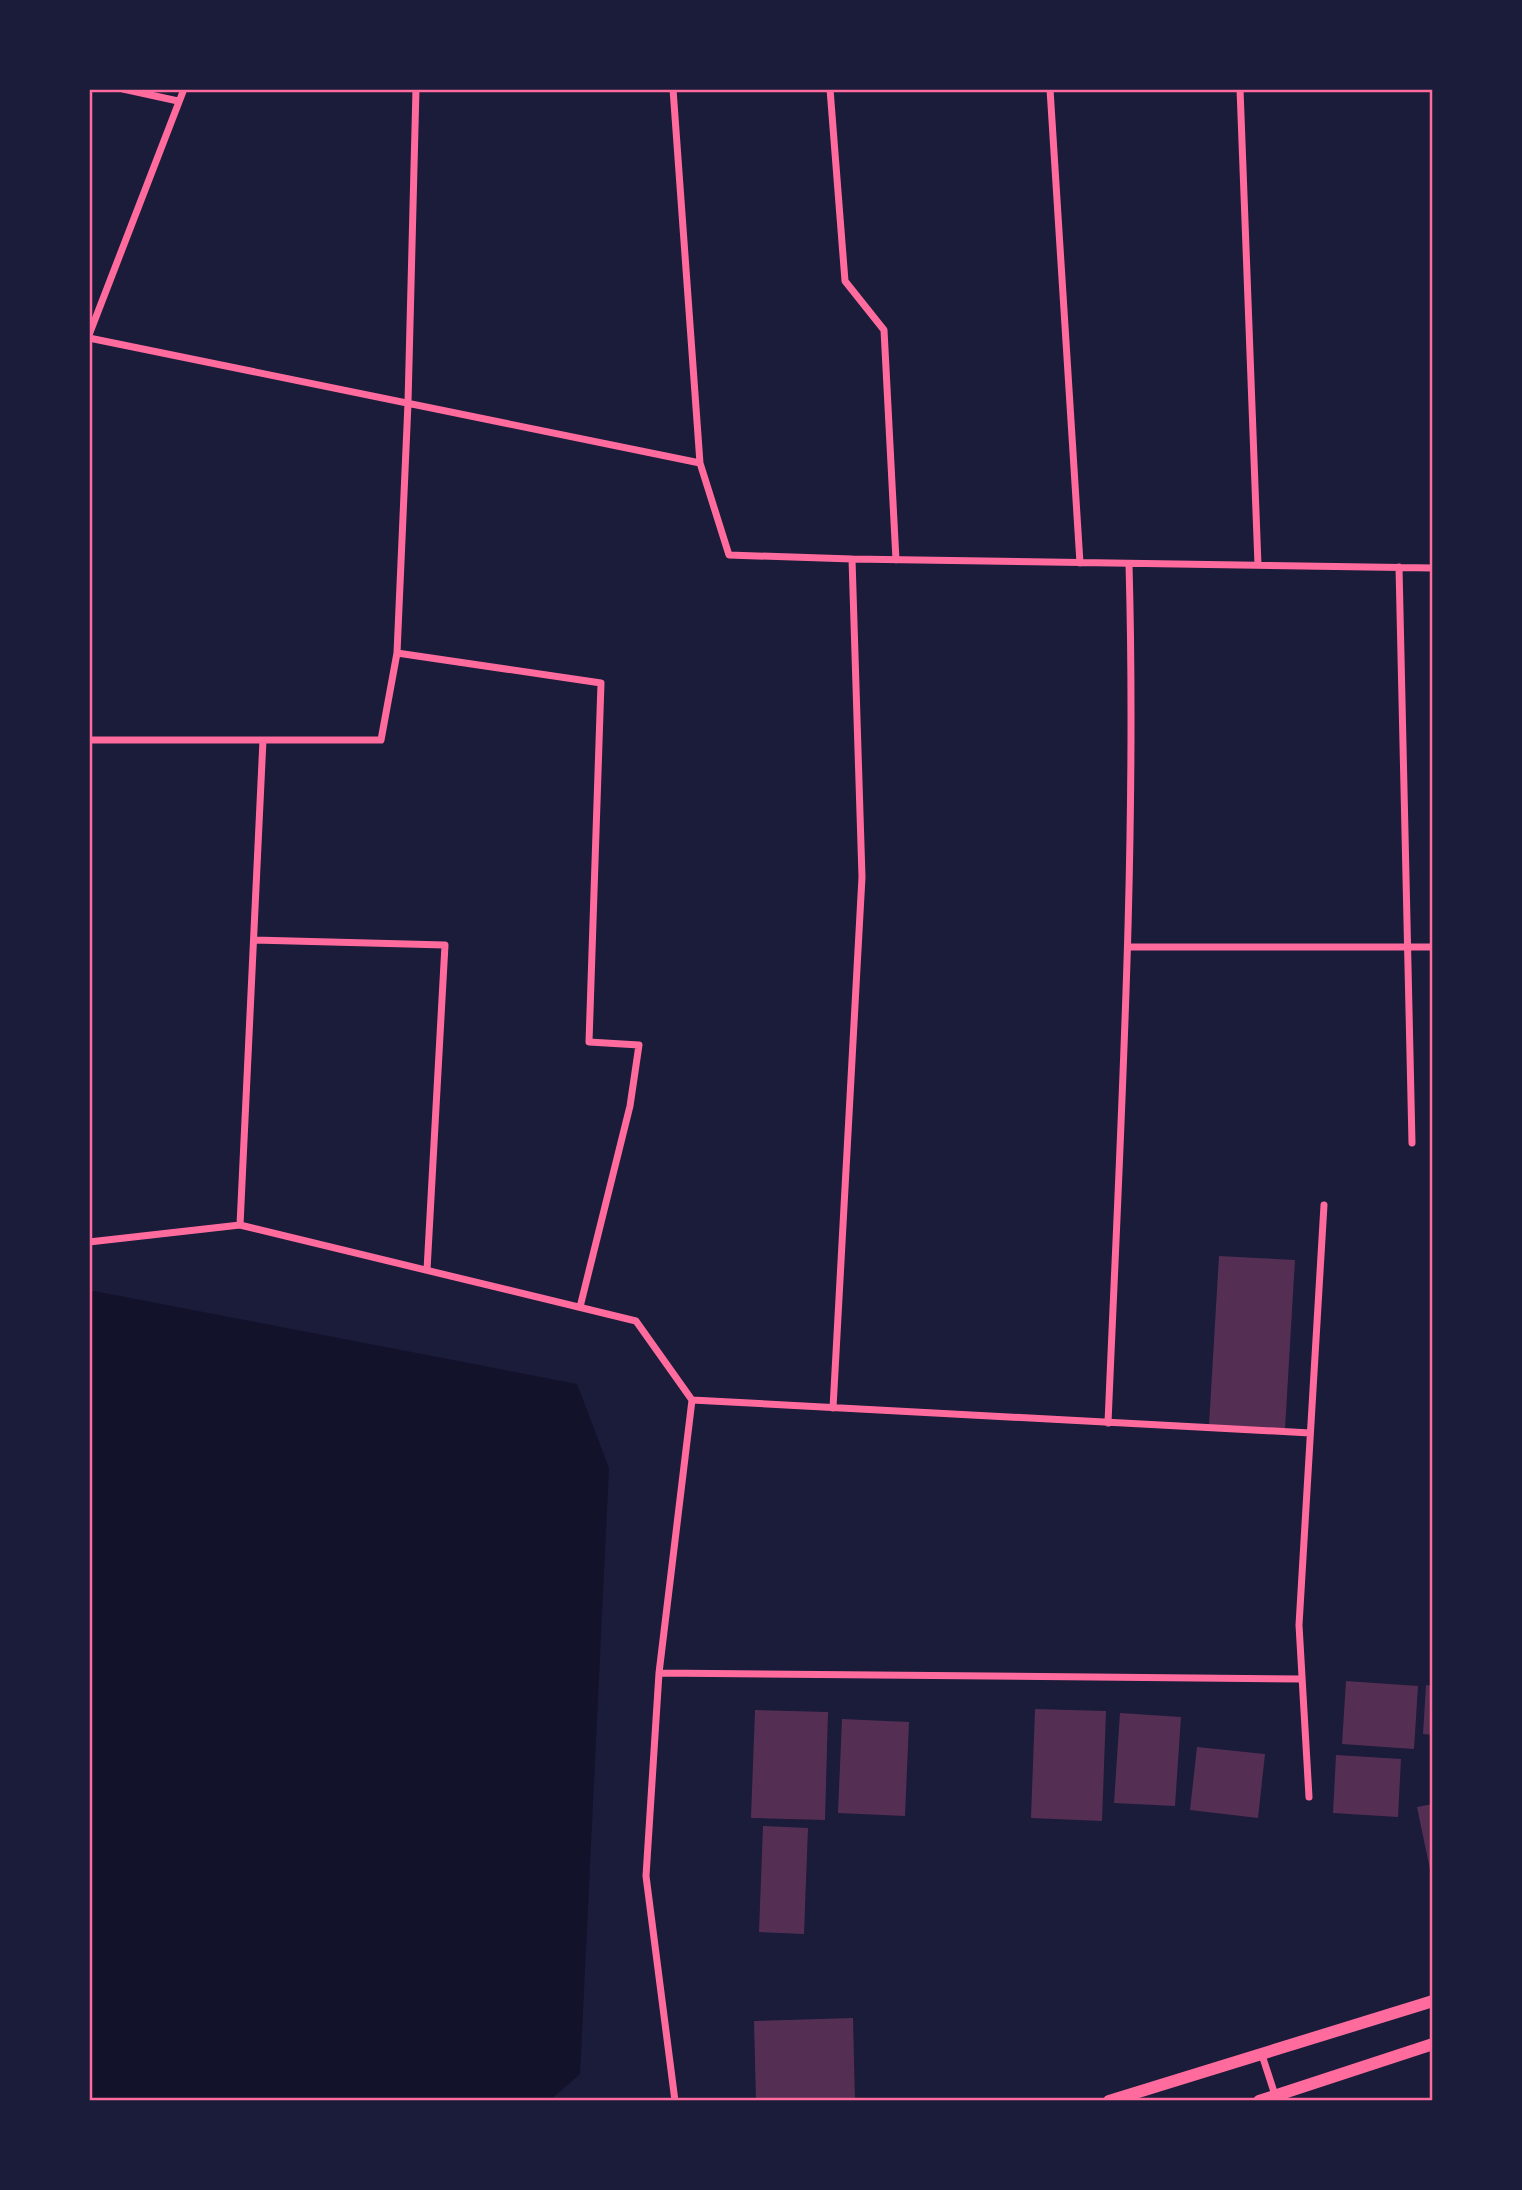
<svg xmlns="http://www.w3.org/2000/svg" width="1522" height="2190" viewBox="0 0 1522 2190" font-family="Commissioner,sans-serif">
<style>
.water{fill:#12122b}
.building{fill:#542f53}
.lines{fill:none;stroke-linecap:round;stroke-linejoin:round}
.minor{stroke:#ff6b9d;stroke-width:7}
.tertiary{stroke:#ff6b9d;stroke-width:12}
.neatline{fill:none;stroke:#ff6b9d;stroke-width:2.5}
</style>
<rect width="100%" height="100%" fill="#1b1b3a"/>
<path class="water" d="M 94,1291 L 577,1384 L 609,1468 L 580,2074 L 549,2101 L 89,2101 L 89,1292 Z"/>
<path class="building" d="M 1219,1256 L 1295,1260 L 1285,1429 L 1209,1425 Z
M 1346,1681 L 1418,1686 L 1414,1749 L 1342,1744 Z
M 1426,1685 L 1433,1686 L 1433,1735 L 1423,1734 Z
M 1035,1709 L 1106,1711 L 1102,1821 L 1031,1818 Z
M 755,1710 L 828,1712 L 825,1820 L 751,1818 Z
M 1120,1713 L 1181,1717 L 1175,1806 L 1114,1803 Z
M 842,1719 L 909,1722 L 905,1816 L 838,1813 Z
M 1197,1747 L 1265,1754 L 1258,1818 L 1190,1810 Z
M 1336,1755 L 1401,1759 L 1398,1817 L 1333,1813 Z
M 1433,1804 L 1433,1879 L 1432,1879 L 1417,1807 Z
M 763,1826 L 808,1828 L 804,1934 L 759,1932 Z
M 853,2018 L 855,2101 L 756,2101 L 754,2021 Z"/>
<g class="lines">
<path class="minor" d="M 123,89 L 178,101
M 673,89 L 700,463
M 830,89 L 845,281 L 884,330 L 896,560
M 1050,89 L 1080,563
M 1240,89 L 1258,565
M 89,335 L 184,89
M 89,338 L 700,463 L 729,555 L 852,559 L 862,877 L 833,1408
M 852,559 L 1433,568
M 1399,567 L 1412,1143
M 397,653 L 601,683 L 589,1042 L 639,1045 L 630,1106 L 580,1307
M 89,740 L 381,740 L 397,653 L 408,403 L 416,89
M 254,940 L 445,945 L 427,1270
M 1128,947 L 1433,947
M 240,1225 L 263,740
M 89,1242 L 240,1225 L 636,1321 L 692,1400 L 659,1673 L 646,1876 L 675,2101
M 692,1400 L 1310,1433
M 1108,1423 C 1120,1137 1137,850 1129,564
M 659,1673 L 1302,1679
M 1309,1797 L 1299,1625 L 1324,1205
M 1262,2055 L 1276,2098"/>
<path class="tertiary" d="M 1109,2101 L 1433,2001
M 1259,2101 L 1433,2044"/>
</g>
<rect width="1522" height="2190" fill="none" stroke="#1b1b3a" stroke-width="182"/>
<rect x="91" y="91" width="1340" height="2008" class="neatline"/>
</svg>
